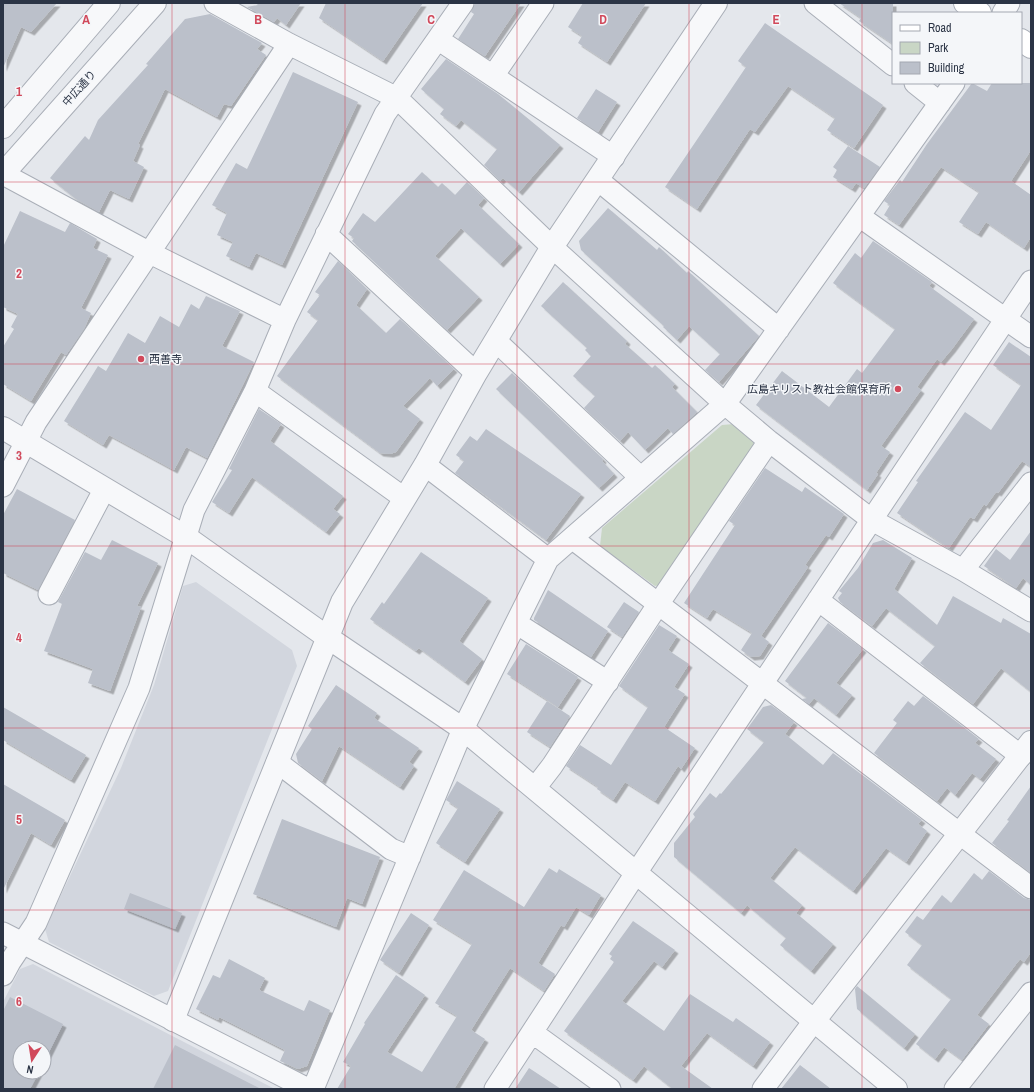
<svg xmlns="http://www.w3.org/2000/svg" width="1034" height="1092" viewBox="0 0 1034 1092" font-family="'Archivo Narrow','Noto Sans JP',sans-serif">
<style>
.built{fill:#d2d6de;fill-rule:evenodd}
.green{fill:#c9d6c5}
.building{fill:#bbc0ca;filter:url(#shadow)}
.lines{fill:none;stroke-linecap:round;stroke-linejoin:round}
.minor-casing{stroke:#a9aeb7;stroke-width:23}
.tertiary-casing{stroke:#a9aeb7;stroke-width:24}
.secondary-casing{stroke:#a9aeb7;stroke-width:24}
.minor{stroke:#f7f8fa;stroke-width:21}
.tertiary{stroke:#f7f8fa;stroke-width:22}
.secondary{stroke:#fff;stroke-width:22}
.grid{fill:none;stroke:#d1495b;stroke-width:1;stroke-opacity:0.55}
.poi-dot{fill:#d1495b;stroke:#f4f6f9;stroke-width:1.5}
.labels{text-anchor:middle;stroke-width:3;stroke-linejoin:round;paint-order:stroke}
.street-label{font-size:11px;fill:#2b3445;stroke:#f4f6f9}
.poi-label{font-size:11px;fill:#2b3445;stroke:#f4f6f9;text-anchor:start}
.grid-label{font-size:13px;text-anchor:middle;font-weight:bold;fill:#d1495b;stroke:#f4f6f9;stroke-width:3;stroke-linejoin:round;paint-order:stroke}
</style>
<defs>
<filter id="shadow"><feDropShadow dx="3.5" dy="3.5" stdDeviation="0" flood-color="#0004"/></filter>
</defs>
<rect width="100%" height="100%" fill="#e4e7ec"/>
<path class="built" d="M 196,582 L 292,650 L 297,666 L 168,991 L 154,996 L 49,942 L 45,929 L 121,768 L 154,685 L 183,586 Z
M 33,964 L 275,1089 L 3,1089 L 3,1002 L 20,969 ZM 20,1048 L 44,1048 L 44,1072 L 20,1072 Z"/>
<path class="green" d="M 734,424 L 753,438 L 755,449 L 665,584 L 655,586 L 600,546 L 602,528 L 722,425 Z"/>
<path class="building" d="M 3,3 L 57,3 L 31,32 L 21,27 L 3,68 Z
M 255,3 L 301,3 L 286,25 L 277,18 L 274,22 L 247,7 L 258,5 Z
M 326,3 L 423,3 L 383,61 L 319,18 Z
M 475,3 L 521,3 L 485,56 L 458,39 L 474,14 L 471,12 Z
M 583,3 L 646,3 L 607,62 L 578,43 L 582,36 L 568,27 Z
M 839,3 L 893,3 L 893,44 L 859,21 L 861,18 Z
M 210,14 L 262,43 L 257,49 L 266,55 L 231,106 L 224,104 L 217,117 L 165,89 L 138,144 L 140,145 L 133,161 L 144,167 L 129,199 L 110,190 L 99,212 L 76,199 L 50,178 L 85,136 L 89,140 L 98,120 L 148,65 L 146,64 L 185,19 Z
M 765,23 L 883,105 L 854,148 L 827,130 L 835,118 L 788,86 L 755,132 L 750,129 L 697,209 L 665,187 L 746,67 L 738,61 Z
M 446,59 L 498,94 L 560,145 L 519,192 L 503,178 L 500,181 L 484,165 L 497,149 L 461,120 L 456,126 L 440,114 L 444,109 L 421,89 Z
M 293,72 L 358,102 L 282,265 L 256,253 L 249,267 L 226,256 L 233,242 L 217,235 L 227,213 L 212,205 L 236,163 L 247,169 Z
M 972,83 L 987,91 L 992,83 L 1031,83 L 1031,150 L 1011,181 L 1031,195 L 1031,237 L 1024,248 L 986,222 L 978,234 L 959,222 L 979,192 L 941,167 L 899,225 L 884,215 L 890,205 L 884,201 L 900,180 L 902,182 L 927,144 Z
M 596,89 L 617,102 L 598,132 L 577,118 Z
M 848,146 L 880,167 L 864,188 L 856,183 L 852,189 L 833,177 L 837,170 L 833,167 Z
M 422,172 L 438,187 L 442,183 L 455,195 L 467,182 L 484,198 L 478,205 L 519,244 L 500,264 L 461,228 L 435,256 L 479,297 L 447,330 L 352,241 L 354,238 L 348,234 L 363,213 L 375,222 Z
M 608,208 L 657,250 L 659,247 L 687,273 L 688,271 L 759,336 L 719,382 L 705,370 L 720,354 L 689,326 L 677,340 L 663,327 L 664,326 L 581,250 L 579,241 Z
M 20,211 L 65,232 L 70,223 L 97,239 L 93,248 L 108,255 L 81,308 L 91,313 L 84,329 L 66,355 L 61,352 L 31,401 L 3,384 L 3,347 L 14,329 L 11,327 L 18,314 L 3,307 L 3,247 Z
M 873,241 L 932,282 L 929,286 L 974,319 L 952,349 L 941,362 L 937,359 L 917,387 L 921,390 L 881,446 L 890,452 L 876,473 L 878,474 L 867,490 L 756,405 L 782,371 L 829,407 L 857,369 L 862,373 L 895,329 L 833,283 L 855,253 L 861,258 Z
M 338,261 L 367,289 L 356,305 L 386,333 L 400,319 L 454,369 L 437,386 L 430,378 L 403,406 L 420,419 L 396,452 L 390,454 L 380,453 L 277,376 L 318,320 L 307,312 L 320,295 L 315,292 Z
M 563,282 L 627,341 L 625,344 L 652,368 L 655,365 L 675,384 L 672,387 L 697,412 L 673,434 L 668,428 L 645,450 L 628,432 L 620,441 L 584,408 L 595,396 L 573,376 L 591,356 L 585,350 L 587,348 L 541,306 Z
M 206,296 L 240,311 L 222,346 L 254,362 L 207,458 L 186,447 L 174,470 L 109,435 L 103,445 L 64,421 L 98,366 L 106,371 L 128,333 L 145,343 L 160,316 L 179,327 L 191,304 L 199,309 Z
M 1009,342 L 1031,357 L 1031,467 L 1022,461 L 998,493 L 996,492 L 986,506 L 984,504 L 974,519 L 970,517 L 949,548 L 897,513 L 918,482 L 916,481 L 965,412 L 991,430 L 1021,385 L 993,365 Z
M 512,373 L 603,459 L 602,461 L 614,474 L 599,488 L 496,389 Z
M 259,409 L 281,424 L 270,441 L 343,496 L 333,509 L 340,514 L 326,532 L 252,477 L 229,513 L 212,502 L 232,470 L 229,469 Z
M 486,429 L 581,494 L 546,540 L 455,473 L 464,461 L 456,455 L 470,436 L 477,441 Z
M 765,468 L 802,492 L 805,487 L 844,514 L 829,537 L 826,535 L 805,565 L 808,567 L 761,636 L 769,642 L 760,656 L 751,657 L 741,650 L 752,633 L 713,609 L 707,618 L 684,603 L 735,525 L 729,521 Z
M 17,489 L 75,520 L 38,590 L 3,573 L 3,515 Z
M 1031,531 L 1031,585 L 1023,578 L 1016,588 L 984,566 L 996,549 L 1010,560 Z
M 112,540 L 158,563 L 137,606 L 141,607 L 110,691 L 88,683 L 93,669 L 44,651 L 62,604 L 58,602 L 85,552 L 101,560 Z
M 883,540 L 912,558 L 894,589 L 937,625 L 953,596 L 1001,623 L 1003,618 L 1031,634 L 1031,692 L 1001,668 L 973,704 L 920,663 L 935,646 L 886,608 L 872,626 L 840,602 L 838,598 L 842,593 L 839,591 L 858,568 L 873,543 Z
M 421,552 L 488,598 L 459,641 L 482,659 L 465,682 L 419,648 L 416,651 L 370,619 L 382,602 L 384,604 Z
M 548,590 L 608,631 L 591,657 L 534,620 L 534,618 Z
M 624,602 L 639,612 L 622,637 L 607,627 Z
M 828,623 L 863,649 L 836,683 L 852,695 L 836,715 L 814,698 L 809,704 L 802,699 L 807,698 L 785,681 Z
M 659,625 L 677,636 L 668,650 L 689,664 L 674,687 L 685,694 L 664,727 L 695,748 L 681,769 L 678,766 L 655,801 L 625,782 L 613,800 L 597,789 L 598,787 L 566,766 L 580,745 L 611,765 L 648,707 L 619,686 Z
M 526,644 L 578,677 L 558,707 L 507,674 Z
M 336,685 L 377,713 L 374,718 L 419,748 L 409,762 L 414,766 L 400,787 L 339,746 L 322,781 L 298,763 L 296,754 L 312,729 L 308,726 Z
M 923,696 L 979,739 L 975,743 L 996,759 L 980,779 L 972,773 L 955,795 L 947,788 L 937,801 L 874,753 L 897,723 L 893,720 L 908,701 L 914,706 Z
M 547,701 L 570,716 L 550,747 L 527,732 Z
M 771,705 L 794,722 L 785,734 L 823,765 L 833,753 L 922,820 L 918,824 L 927,831 L 906,862 L 886,848 L 853,891 L 795,847 L 770,878 L 802,905 L 796,913 L 833,944 L 811,971 L 780,945 L 786,938 L 747,905 L 741,913 L 674,857 L 674,843 L 695,817 L 693,814 L 710,793 L 716,798 L 720,793 L 721,794 L 764,742 L 747,729 L 763,707 Z
M 3,707 L 86,755 L 71,780 L 3,740 Z
M 457,781 L 500,809 L 465,862 L 436,843 L 458,808 L 446,800 Z
M 3,784 L 65,820 L 51,845 L 31,833 L 3,890 Z
M 1031,786 L 1031,873 L 992,843 L 1009,821 L 1007,820 Z
M 282,819 L 380,857 L 362,904 L 347,898 L 336,927 L 253,894 Z
M 549,868 L 557,873 L 559,869 L 601,895 L 589,915 L 576,907 L 564,927 L 561,925 L 538,963 L 555,974 L 544,991 L 510,968 L 471,1030 L 485,1039 L 454,1089 L 337,1089 L 351,1066 L 343,1062 L 365,1024 L 364,1023 L 396,975 L 425,995 L 387,1052 L 422,1072 L 457,1016 L 435,1003 L 472,944 L 433,920 L 464,870 L 524,907 Z
M 989,871 L 1024,898 L 1031,900 L 1031,952 L 1024,962 L 1020,959 L 977,1015 L 989,1024 L 962,1060 L 944,1047 L 935,1059 L 916,1044 L 951,999 L 907,965 L 922,945 L 905,932 L 917,916 L 923,920 L 942,895 L 951,903 L 974,873 L 982,880 Z
M 130,893 L 182,913 L 175,929 L 124,909 Z
M 411,913 L 429,925 L 399,973 L 380,960 Z
M 633,921 L 675,950 L 662,967 L 654,961 L 622,1001 L 664,1031 L 690,994 L 733,1022 L 736,1018 L 770,1042 L 753,1066 L 707,1033 L 681,1066 L 713,1089 L 673,1089 L 644,1066 L 633,1080 L 564,1031 L 614,962 L 610,959 L 612,956 L 609,954 Z
M 229,959 L 265,978 L 259,990 L 304,1011 L 309,1000 L 330,1010 L 307,1066 L 298,1069 L 280,1061 L 285,1050 L 219,1017 L 218,1020 L 196,1009 L 213,975 L 220,978 Z
M 857,986 L 915,1034 L 904,1048 L 857,1009 L 855,989 Z
M 10,997 L 63,1024 L 44,1062 L 44,1048 L 20,1048 L 20,1072 L 39,1072 L 30,1089 L 3,1089 L 3,1011 Z
M 175,1045 L 261,1089 L 153,1089 Z
M 800,1065 L 831,1089 L 781,1089 Z
M 529,1068 L 561,1089 L 515,1089 Z"/>
<g class="lines">
<g class="minor-casing">
<path id="minor" d="M 215,3 L 289,44 L 397,98 L 552,247 L 725,404 L 769,441 L 872,520 L 963,570 L 1031,611
M 815,3 L 893,65
M 1003,13 L 1009,3
M 439,40 L 614,157
M 493,76 L 543,3
M 915,83 L 940,103
M 3,174 L 150,253 L 285,320
M 598,180 L 779,329
M 859,216 L 1031,337
M 326,234 L 476,373
M 496,341 L 640,477
M 255,391 L 404,498
M 425,465 L 548,559
M 3,486 L 36,422 L 289,44
M 573,539 L 1031,888
M 963,570 L 1031,483
M 49,594 L 104,490
M 818,600 L 1021,756
M 516,623 L 608,682
M 277,762 L 391,849 L 410,857
M 535,788 L 552,766 L 659,603 L 769,441
M 3,933 L 308,1089
M 3,975 L 10,962 L 36,923 L 139,688 L 194,510 L 255,391 L 285,320 L 385,114 L 463,3
M 533,1033 L 610,1089
M 313,1089 L 463,729 L 548,559 L 725,404 L 954,83
M 495,1089 L 636,873 L 1031,281
M 763,1089 L 814,1021
M 955,1089 L 1031,993"/>
</g>
<g class="tertiary-casing">
<path id="tertiary" d="M 3,127 L 109,3
M 3,174 L 155,3
M 3,428 L 186,537 L 327,637 L 463,729 L 896,1089
M 173,1020 L 342,602 L 425,465 L 476,373 L 552,247 L 716,3
M 814,1021 L 1031,742"/>
</g>
<g class="secondary-casing">
<path id="secondary" d="M 965,3 L 980,13
M 1021,40 L 1031,47"/>
</g>
<use href="#minor" class="minor"/>
<use href="#tertiary" class="tertiary"/>
<use href="#secondary" class="secondary"/>
</g>
<path class="grid" d="M 172,3 L 172,1089M 345,3 L 345,1089M 517,3 L 517,1089M 689,3 L 689,1089M 862,3 L 862,1089M 3,182 L 1031,182M 3,364 L 1031,364M 3,546 L 1031,546M 3,728 L 1031,728M 3,910 L 1031,910"/>
<g class="poi-dot">
<circle cx="141" cy="359" r="4"/>
<circle cx="898" cy="389" r="4"/>
</g>
<g class="labels">
<g class="street-label">
<text transform="translate(79 88) rotate(-48)" y="4">中広通り</text>
</g>
<g class="poi-label">
<text x="149" y="363">西善寺</text>
<text x="890" y="393" text-anchor="end">広島キリスト教社会館保育所</text>
</g>
</g>
<g class="grid-label">
<text x="86" y="24">A</text>
<text x="258" y="24">B</text>
<text x="431" y="24">C</text>
<text x="603" y="24">D</text>
<text x="776" y="24">E</text>
<text x="19" y="96">1</text>
<text x="19" y="278">2</text>
<text x="19" y="460">3</text>
<text x="19" y="642">4</text>
<text x="19" y="824">5</text>
<text x="19" y="1006">6</text>
</g>
<rect width="1034" height="1092" fill="none" stroke="#2b3445" stroke-width="8"/>
<rect x="892" y="12" width="130" height="72" fill="#f4f6f9" stroke="#a4a8b1"/>
<rect x="900" y="25" width="20" height="6" fill="#ffffff" stroke="#a4a8b1"/>
<text x="928" y="32" font-size="12" fill="#2b3445">Road</text>
<rect x="900" y="42" width="20" height="12" fill="#c9d6c5" stroke="#a4a8b1"/>
<text x="928" y="52" font-size="12" fill="#2b3445">Park</text>
<rect x="900" y="62" width="20" height="12" fill="#bbc0ca" stroke="#a4a8b1"/>
<text x="928" y="72" font-size="12" fill="#2b3445">Building</text>
<g transform="translate(32 1060) rotate(192)"><circle r="19" fill="#f4f6f9" stroke="#a4a8b1"/>
<path d="M0-3L7 15L0 10L-7 15Z" fill="#d1495b"/>
<text y="-6" font-size="11" font-weight="bold" text-anchor="middle" fill="#2b3445">N</text>
</g>
</svg>
